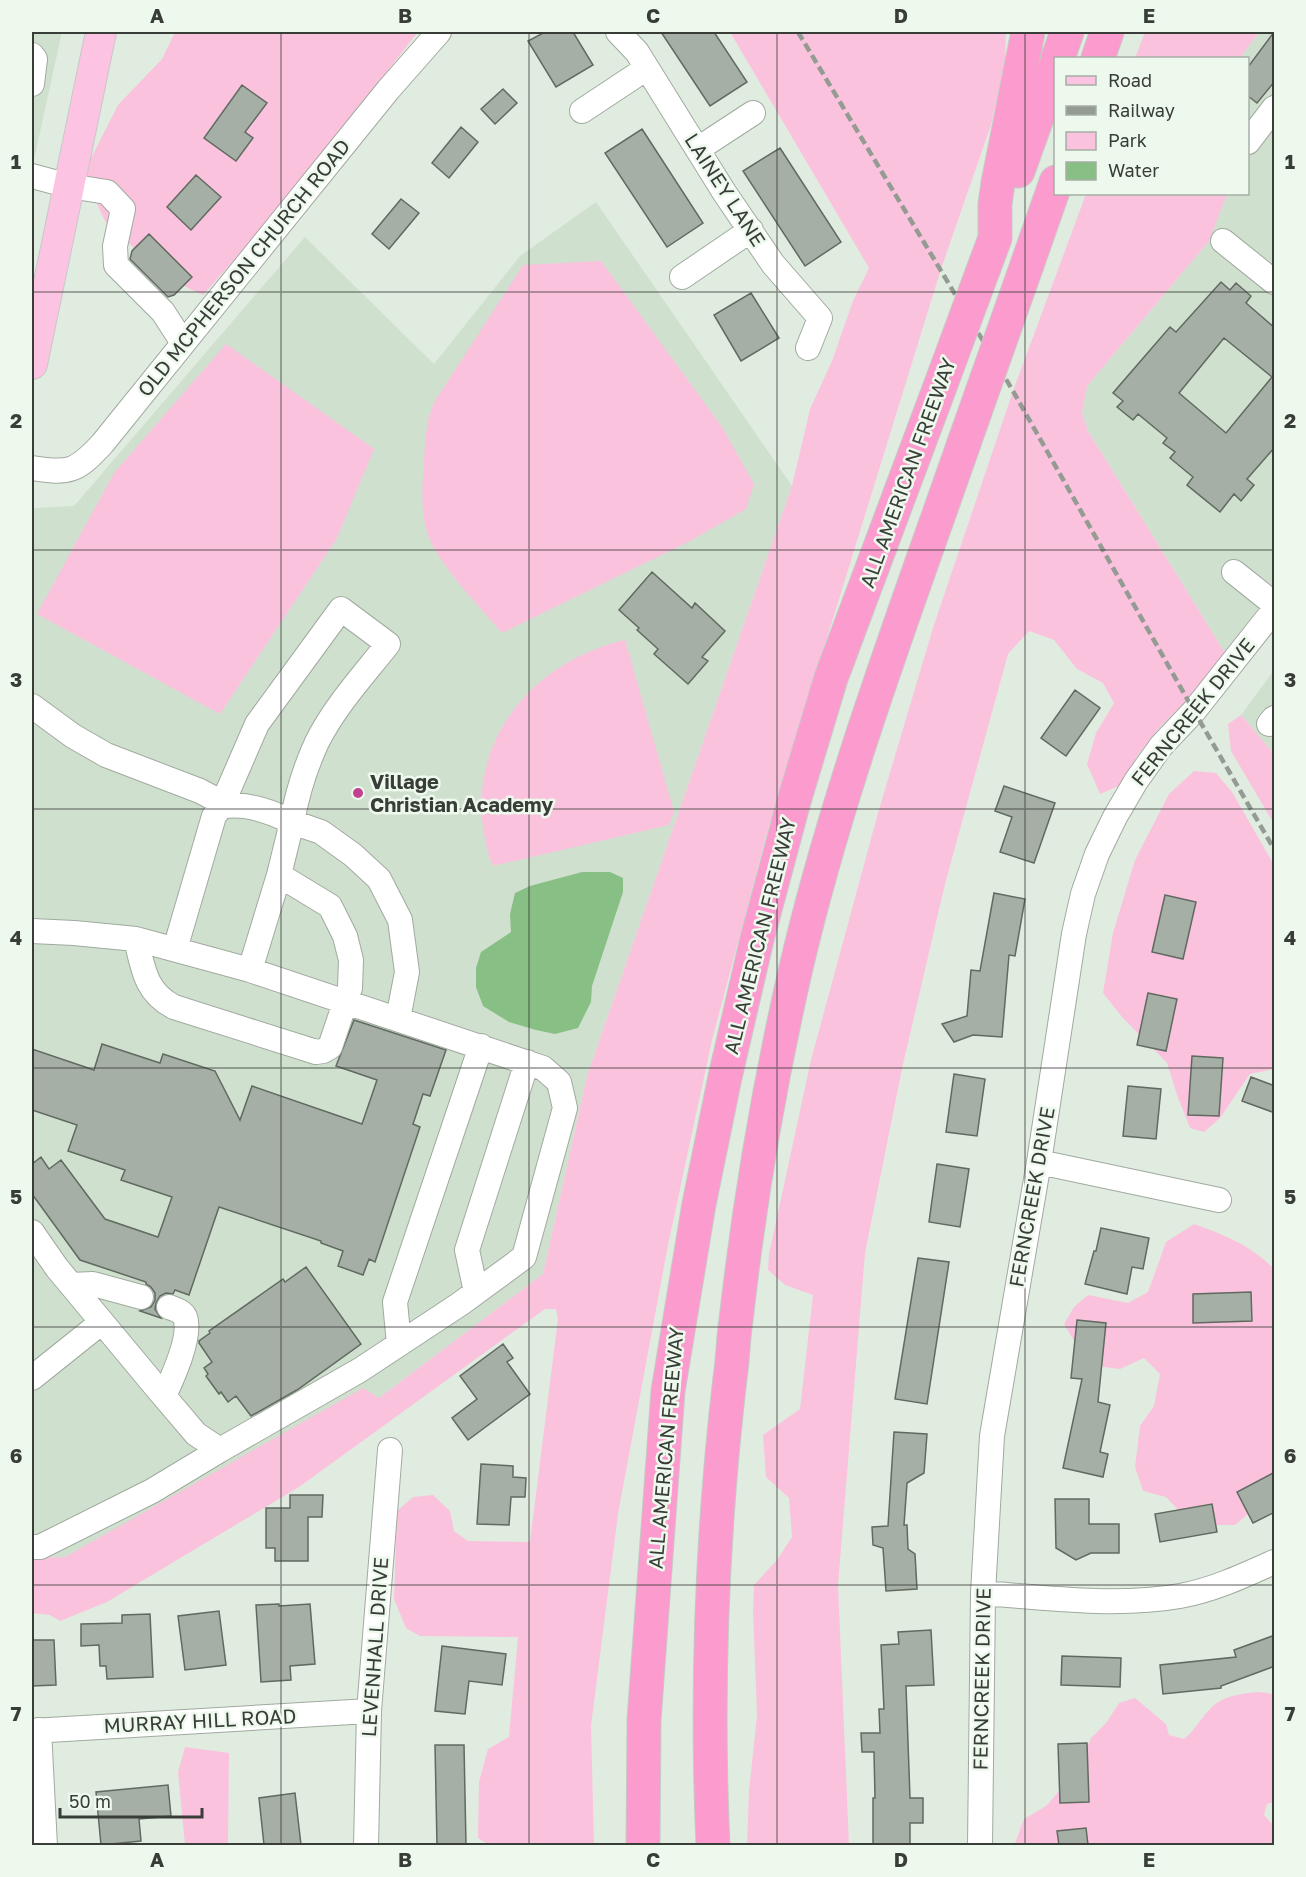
<svg xmlns="http://www.w3.org/2000/svg" width="1306" height="1877" viewBox="0 0 1306 1877" font-family="'Golos Text',sans-serif">
<style>
.built{fill:#d0e0cf}
.green{fill:#fbc2de}
.water{fill:#88bf85}
.building{fill:#a5afa5;stroke:#606a60;stroke-width:1.5;fill-rule:evenodd}
.lines{fill:none;stroke-linecap:round;stroke-linejoin:round}
.minor-casing{stroke:#a0aa9f;stroke-width:26}
.major-casing{stroke:#c8c9c7;stroke-width:32}
.highway-casing{stroke:#c8c9c7;stroke-width:35}
.minor{stroke:#fff;stroke-width:24}
.major{stroke:#fdc3e2;stroke-width:30}
.highway{stroke:#fc9bce;stroke-width:33}
.rail{stroke:#939b92;stroke-width:4.5;stroke-dasharray:9 4.5;stroke-linecap:butt}
.highway-bridge-casing{stroke:#c8c9c7;stroke-width:35;stroke-linecap:butt}
.highway-bridge{stroke:#fc9bce;stroke-width:33}
.grid{fill:none;stroke:#393d38;stroke-width:1.5;stroke-opacity:0.55}
.poi-dot{fill:#c2428e;stroke:#eef9ed;stroke-width:2}
.labels{text-anchor:middle;stroke-width:5;stroke-linejoin:round;paint-order:stroke}
.street-label{font-size:20px;fill:#393d38;stroke:#eef9ed}
.poi-label{font-size:20px;font-weight:bold;fill:#393d38;stroke:#eef9ed;text-anchor:start}
.neatline{fill:none;stroke:#393d38;stroke-width:2}
.grid-label{font-size:20px;text-anchor:middle;font-weight:bold;fill:#393d38}
</style>
<rect width="100%" height="100%" fill="#e1ece0"/>
<path class="built" d="M 32,32 L 62,32 L 32,169 Z
M 1259,32 L 1274,32 L 1274,588 L 1225,653 L 1088,431 L 1082,413 L 1087,386 L 1209,241 L 1225,194 L 1248,194 L 1248,125 L 1249,119 L 1248,116 L 1248,58 L 1240,58 Z
M 596,202 L 792,486 L 587,1076 L 543,1274 L 379,1398 L 65,1557 L 32,1558 L 32,508 L 74,506 L 305,237 L 434,364 L 520,256 Z
M 1274,670 L 1274,754 L 1241,715 Z"/>
<path class="green" d="M 175,32 L 418,32 L 284,203 L 203,295 L 165,277 L 105,221 L 83,174 L 118,105 L 162,59 Z
M 730,32 L 1006,32 L 1005,63 L 991,125 L 941,269 L 768,829 L 712,1040 L 668,1245 L 618,1514 L 591,1726 L 594,1845 L 489,1845 L 478,1838 L 479,1782 L 488,1749 L 509,1737 L 518,1637 L 420,1636 L 406,1628 L 394,1599 L 397,1511 L 413,1497 L 433,1495 L 450,1511 L 454,1531 L 468,1541 L 530,1542 L 558,1319 L 556,1309 L 545,1309 L 299,1487 L 107,1602 L 60,1621 L 50,1615 L 32,1613 L 32,1558 L 65,1557 L 363,1388 L 379,1398 L 543,1274 L 587,1076 L 792,486 L 810,409 L 832,361 L 853,301 L 869,268 Z
M 1145,32 L 1259,32 L 1240,58 L 1135,58 Z
M 1086,194 L 1227,194 L 1209,241 L 1087,386 L 1082,413 L 1088,431 L 1225,653 L 1187,700 L 1158,729 L 1137,756 L 1123,784 L 1100,794 L 1087,764 L 1096,733 L 1114,703 L 1103,683 L 1077,669 L 1054,640 L 1029,631 L 1008,654 L 945,884 L 903,1064 L 865,1253 L 838,1585 L 849,1845 L 747,1846 L 749,1791 L 757,1715 L 753,1611 L 754,1585 L 777,1560 L 792,1537 L 789,1498 L 766,1477 L 763,1435 L 800,1409 L 813,1295 L 785,1285 L 768,1270 L 769,1254 L 811,1060 L 878,813 L 933,628 L 1013,391 Z
M 601,261 L 722,427 L 754,484 L 746,509 L 690,541 L 502,633 C 481,608 433,559 426,529 C 421,508 422,486 424,464 C 425,442 425,422 435,401 L 523,265 Z
M 226,344 L 374,449 L 337,538 L 220,714 L 37,614 L 114,473 Z
M 625,640 L 674,812 L 669,825 L 493,866 C 453,761 521,664 625,640 Z
M 1241,715 L 1274,754 L 1274,824 L 1231,751 L 1228,724 Z
M 1194,771 L 1216,773 L 1232,792 L 1274,865 L 1274,1069 L 1250,1074 L 1220,1118 L 1204,1132 L 1190,1128 L 1177,1095 L 1167,1063 L 1122,1017 L 1103,993 L 1113,933 L 1135,860 L 1169,794 Z
M 1194,1224 C 1223,1234 1252,1246 1274,1269 L 1274,1492 L 1235,1525 L 1206,1525 L 1187,1519 L 1166,1497 L 1143,1491 L 1135,1467 L 1140,1426 L 1154,1406 L 1160,1374 L 1144,1358 L 1120,1369 L 1088,1365 L 1064,1324 L 1074,1307 L 1088,1295 L 1128,1303 L 1148,1292 L 1166,1242 Z
M 1259,1692 L 1274,1694 L 1274,1802 L 1267,1804 L 1264,1815 L 1274,1826 L 1274,1845 L 1014,1846 L 1024,1819 L 1046,1806 L 1077,1771 L 1091,1738 L 1106,1723 L 1119,1703 L 1135,1698 L 1166,1724 L 1169,1735 L 1184,1739 C 1195,1730 1200,1719 1210,1709 C 1223,1695 1241,1694 1259,1692 Z
M 185,1747 L 229,1753 L 228,1845 L 185,1845 L 178,1772 Z"/>
<path class="water" d="M 582,872 L 610,872 L 623,878 L 623,892 L 592,986 L 591,1002 L 578,1028 L 555,1034 L 536,1030 L 509,1022 L 483,1006 L 476,987 L 476,968 L 481,952 L 511,932 L 510,914 L 515,893 L 530,886 Z"/>
<path class="building" d="M 545,32 L 573,32 L 593,65 L 556,87 L 528,41 Z
M 661,32 L 714,32 L 747,82 L 710,106 Z
M 1274,32 L 1275,81 L 1257,103 L 1248,96 L 1248,67 Z
M 242,85 L 267,103 L 245,132 L 253,138 L 236,161 L 204,138 Z
M 503,89 L 517,103 L 495,124 L 481,109 Z
M 461,127 L 478,142 L 449,178 L 432,163 Z
M 642,129 L 703,223 L 667,247 L 605,153 Z
M 780,148 L 841,242 L 805,266 L 743,171 Z
M 196,175 L 221,197 L 191,230 L 167,207 Z
M 401,199 L 419,213 L 389,249 L 372,234 Z
M 149,234 L 192,277 L 174,295 L 168,297 L 130,259 L 132,251 Z
M 1221,282 L 1230,290 L 1236,283 L 1251,296 L 1246,303 L 1275,328 L 1275,447 L 1247,479 L 1254,485 L 1241,501 L 1234,494 L 1220,512 L 1187,485 L 1193,477 L 1170,458 L 1175,452 L 1163,443 L 1167,438 L 1138,414 L 1133,420 L 1117,407 L 1123,401 L 1113,393 L 1170,327 L 1176,332 ZM 1224,338 L 1272,377 L 1226,433 L 1179,393 Z
M 751,293 L 779,338 L 741,361 L 714,315 Z
M 652,572 L 692,608 L 695,603 L 725,631 L 702,657 L 708,661 L 688,684 L 654,654 L 658,649 L 637,630 L 639,628 L 619,610 Z
M 1075,690 L 1100,708 L 1066,756 L 1041,738 Z
M 1004,786 L 1055,803 L 1034,863 L 1000,852 L 1012,817 L 995,811 Z
M 994,893 L 1025,899 L 1015,956 L 1009,955 L 1002,1037 L 973,1035 L 954,1042 L 942,1024 L 967,1016 L 971,970 L 980,971 Z
M 1165,895 L 1196,902 L 1183,959 L 1152,952 Z
M 1148,993 L 1177,999 L 1166,1051 L 1137,1045 Z
M 354,1020 L 446,1050 L 430,1096 L 423,1094 L 413,1124 L 420,1127 L 375,1262 L 369,1259 L 363,1275 L 338,1266 L 343,1251 L 321,1243 L 321,1241 L 219,1207 L 189,1295 L 175,1290 L 173,1294 L 166,1293 L 160,1296 L 156,1303 L 155,1309 L 161,1318 L 140,1311 L 151,1307 L 155,1300 L 155,1293 L 151,1287 L 146,1284 L 146,1282 L 80,1260 L 32,1194 L 32,1164 L 41,1157 L 49,1169 L 61,1160 L 105,1219 L 158,1237 L 172,1197 L 121,1180 L 125,1170 L 68,1151 L 77,1125 L 32,1110 L 32,1049 L 94,1070 L 102,1044 L 160,1063 L 163,1054 L 215,1071 L 240,1120 L 252,1086 L 362,1124 L 377,1080 L 336,1066 Z
M 1192,1056 L 1223,1058 L 1219,1116 L 1188,1115 Z
M 954,1074 L 985,1079 L 977,1136 L 946,1132 Z
M 1251,1077 L 1275,1086 L 1275,1113 L 1242,1101 Z
M 1128,1086 L 1161,1089 L 1156,1139 L 1123,1136 Z
M 937,1164 L 969,1169 L 960,1227 L 929,1222 Z
M 1101,1228 L 1149,1238 L 1143,1269 L 1132,1267 L 1127,1294 L 1085,1284 L 1094,1251 L 1096,1251 Z
M 918,1258 L 949,1262 L 927,1404 L 895,1399 Z
M 306,1267 L 361,1344 L 297,1390 L 251,1416 L 236,1396 L 228,1402 L 221,1392 L 219,1394 L 206,1376 L 208,1374 L 204,1368 L 212,1362 L 199,1343 L 199,1341 L 210,1333 L 209,1331 L 283,1279 L 285,1282 Z
M 1251,1292 L 1252,1321 L 1193,1323 L 1193,1294 Z
M 1077,1320 L 1106,1323 L 1098,1402 L 1110,1405 L 1100,1452 L 1108,1454 L 1103,1477 L 1063,1468 L 1082,1379 L 1071,1378 Z
M 503,1344 L 513,1358 L 507,1362 L 530,1394 L 468,1440 L 452,1418 L 477,1399 L 460,1376 Z
M 894,1432 L 927,1434 L 924,1473 L 907,1483 L 904,1525 L 907,1525 L 908,1549 L 915,1554 L 917,1589 L 886,1591 L 883,1548 L 873,1545 L 872,1527 L 888,1526 Z
M 481,1464 L 513,1466 L 513,1477 L 526,1478 L 525,1497 L 511,1497 L 509,1525 L 477,1524 Z
M 1275,1472 L 1275,1512 L 1253,1523 L 1237,1492 Z
M 290,1495 L 323,1495 L 322,1517 L 308,1517 L 308,1561 L 275,1561 L 275,1548 L 266,1548 L 266,1508 L 290,1508 Z
M 1055,1499 L 1089,1499 L 1089,1524 L 1119,1524 L 1119,1553 L 1091,1553 L 1076,1560 L 1056,1548 Z
M 1212,1504 L 1217,1532 L 1160,1542 L 1155,1514 Z
M 279,1604 L 279,1606 L 310,1604 L 315,1664 L 290,1666 L 291,1680 L 261,1682 L 256,1605 Z
M 219,1611 L 226,1665 L 185,1670 L 178,1616 Z
M 150,1614 L 153,1677 L 107,1679 L 106,1666 L 100,1666 L 99,1645 L 81,1646 L 81,1624 L 122,1623 L 122,1615 Z
M 931,1630 L 934,1685 L 906,1686 L 910,1798 L 923,1798 L 923,1823 L 910,1823 L 910,1845 L 873,1845 L 873,1798 L 875,1798 L 874,1752 L 862,1752 L 861,1733 L 880,1733 L 879,1709 L 884,1709 L 881,1645 L 899,1644 L 898,1632 Z
M 1275,1635 L 1275,1666 L 1221,1686 L 1221,1688 L 1163,1694 L 1160,1665 L 1236,1657 L 1234,1650 Z
M 32,1640 L 54,1640 L 56,1685 L 32,1686 Z
M 442,1646 L 506,1654 L 502,1685 L 469,1681 L 465,1714 L 435,1711 Z
M 1062,1656 L 1121,1658 L 1120,1687 L 1061,1685 Z
M 1087,1743 L 1089,1802 L 1060,1803 L 1058,1744 Z
M 435,1745 L 464,1745 L 466,1845 L 437,1845 Z
M 168,1785 L 171,1816 L 139,1819 L 141,1841 L 101,1845 L 96,1792 Z
M 295,1793 L 301,1845 L 264,1845 L 259,1798 Z
M 1086,1828 L 1088,1845 L 1059,1845 L 1057,1831 Z"/>
<g class="lines">
<g class="minor-casing">
<path id="minor" d="M 618,32 L 637,52 L 724,192 L 773,264 L 820,318 L 808,348
M 32,55 L 35,59 L 32,84
M 582,111 L 647,68
M 1248,142 L 1274,108
M 698,149 L 753,113
M 32,176 L 69,186 L 107,192 L 123,209 L 115,246 L 116,265 L 163,312 L 183,343
M 1223,241 L 1274,282
M 682,277 L 751,230
M 32,468 C 69,474 76,472 102,444 L 388,90 L 439,32
M 1234,572 L 1274,604
M 32,706 L 73,736 L 106,755 L 200,791 L 215,799 L 221,807 L 257,724 L 341,609 L 388,644 C 363,676 335,706 317,742 C 305,768 297,794 292,822 L 321,832 L 353,855 L 379,879 L 400,920 L 407,972 L 398,1019
M 1269,724 L 1274,718
M 32,931 L 74,933 L 136,939 L 250,970 L 279,875 L 330,906 L 345,936 L 351,960 L 350,988 L 330,1047 L 323,1051 L 316,1052 L 174,1007 C 145,992 143,968 136,939
M 175,949 L 214,816 L 221,807 C 244,802 270,811 292,822 L 279,875
M 1039,1162 L 1219,1200
M 32,1232 L 57,1268 L 156,1387 L 196,1434 L 220,1450 L 360,1370 L 460,1304 L 524,1257 L 565,1108 L 559,1082 L 543,1068 L 250,970
M 71,1285 L 93,1284 L 141,1297
M 476,1292 L 467,1250 L 527,1062
M 399,1344 L 395,1302 L 481,1046
M 32,1378 L 102,1322
M 164,1396 C 172,1379 192,1336 185,1317 C 182,1311 174,1309 169,1307
M 32,1547 L 40,1547 L 152,1491 L 220,1450
M 983,1593 C 1046,1598 1117,1607 1180,1596 C 1213,1590 1243,1576 1274,1562
M 39,1730 L 45,1846
M 32,1731 L 369,1711
M 366,1846 L 369,1711 L 390,1450
M 980,1846 L 983,1593 L 992,1436 L 1039,1162 L 1074,934 L 1083,894 L 1097,854 L 1115,817 L 1136,781 L 1161,746 L 1194,711 L 1274,610"/>
</g>
<g class="major-casing">
<path id="major" d="M 32,364 L 101,32"/>
</g>
<g class="highway-casing">
<path id="highway" d="M 1058,58 L 1067,32
M 1098,58 L 1107,32
M 1018,171 L 1056,65
M 995,238 L 995,204 L 998,183 L 1028,32
M 1028,262 L 1056,182
M 643,1846 L 644,1720 L 668,1391 L 699,1204 L 725,1077 L 757,939 L 794,801 L 831,678 L 935,400
M 713,1846 C 706,1690 712,1532 730,1378 C 733,1359 733,1339 736,1320 C 749,1204 769,1086 795,972 C 837,791 903,618 964,443"/>
</g>
<use href="#minor" class="minor"/>
<use href="#major" class="major"/>
<use href="#highway" class="highway"/>
<path class="rail" d="M 798,32 L 1013,391 L 1194,711 L 1274,849"/>
<g class="highway-bridge-casing">
<path id="highway-bridge" d="M 935,400 L 995,238
M 964,443 L 1028,262"/>
</g>
<use href="#highway-bridge" class="highway-bridge"/>
</g>
<path class="grid" d="M 281,32 L 281,1846M 529,32 L 529,1846M 777,32 L 777,1846M 1025,32 L 1025,1846M 32,292 L 1274,292M 32,550 L 1274,550M 32,809 L 1274,809M 32,1068 L 1274,1068M 32,1327 L 1274,1327M 32,1585 L 1274,1585"/>
<circle class="poi-dot" cx="358" cy="793" r="6"/>
<g class="labels">
<g class="street-label">
<text transform="translate(725 190) rotate(57)" y="7">LAINEY LANE</text>
<text transform="translate(244 268) rotate(-51)" y="7">OLD MCPHERSON CHURCH ROAD</text>
<text transform="translate(908 473) rotate(-70)" y="7">ALL AMERICAN FREEWAY</text>
<text transform="translate(1193 712) rotate(-51)" y="7">FERNCREEK DRIVE</text>
<text transform="translate(760 936) rotate(-76)" y="7">ALL AMERICAN FREEWAY</text>
<text transform="translate(1032 1197) rotate(-80)" y="7">FERNCREEK DRIVE</text>
<text transform="translate(666 1448) rotate(-85)" y="7">ALL AMERICAN FREEWAY</text>
<text transform="translate(375 1647) rotate(-86)" y="7">LEVENHALL DRIVE</text>
<text transform="translate(982 1679) rotate(-89)" y="7">FERNCREEK DRIVE</text>
<text transform="translate(200 1721) rotate(-3)" y="7">MURRAY HILL ROAD</text>
</g>
<g class="poi-label">
<text x="370" y="789">Village<tspan x="370" dy="23">Christian Academy</tspan></text>
</g>
</g>
<rect width="1306" height="1877" fill="none" stroke="#eef9ed" stroke-width="66"/>
<rect x="1054" y="57" width="195" height="138" fill="#eef9ed" stroke="#a6aea5" stroke-width="1.5"/>
<rect x="1066" y="76" width="30" height="9" fill="#fdc3e2" stroke="#a6aea5" stroke-width="1.5"/>
<text x="1108" y="87" font-size="18" fill="#393d38">Road</text>
<rect x="1066" y="106" width="30" height="9" fill="#939b92" stroke="#a6aea5" stroke-width="1.5"/>
<text x="1108" y="117" font-size="18" fill="#393d38">Railway</text>
<rect x="1066" y="132" width="30" height="18" fill="#fbc2de" stroke="#a6aea5" stroke-width="1.5"/>
<text x="1108" y="147" font-size="18" fill="#393d38">Park</text>
<rect x="1066" y="162" width="30" height="18" fill="#88bf85" stroke="#a6aea5" stroke-width="1.5"/>
<text x="1108" y="177" font-size="18" fill="#393d38">Water</text>
<path d="M60 1808v9h142v-9" fill="none" stroke="#393d38" stroke-width="3"/>
<text x="69" y="1808" font-size="18" fill="#393d38" stroke="#eef9ed" stroke-width="4.5" paint-order="stroke">50 m</text>
<rect x="33" y="33" width="1240" height="1811" class="neatline"/>
<g class="grid-label">
<text x="157" y="23">A</text>
<text x="405" y="23">B</text>
<text x="653" y="23">C</text>
<text x="901" y="23">D</text>
<text x="1149" y="23">E</text>
<text x="16" y="169">1</text>
<text x="1290" y="169">1</text>
<text x="16" y="428">2</text>
<text x="1290" y="428">2</text>
<text x="16" y="687">3</text>
<text x="1290" y="687">3</text>
<text x="16" y="945">4</text>
<text x="1290" y="945">4</text>
<text x="16" y="1204">5</text>
<text x="1290" y="1204">5</text>
<text x="16" y="1463">6</text>
<text x="1290" y="1463">6</text>
<text x="16" y="1721">7</text>
<text x="1290" y="1721">7</text>
<text x="157" y="1867">A</text>
<text x="405" y="1867">B</text>
<text x="653" y="1867">C</text>
<text x="901" y="1867">D</text>
<text x="1149" y="1867">E</text>
</g>
</svg>
